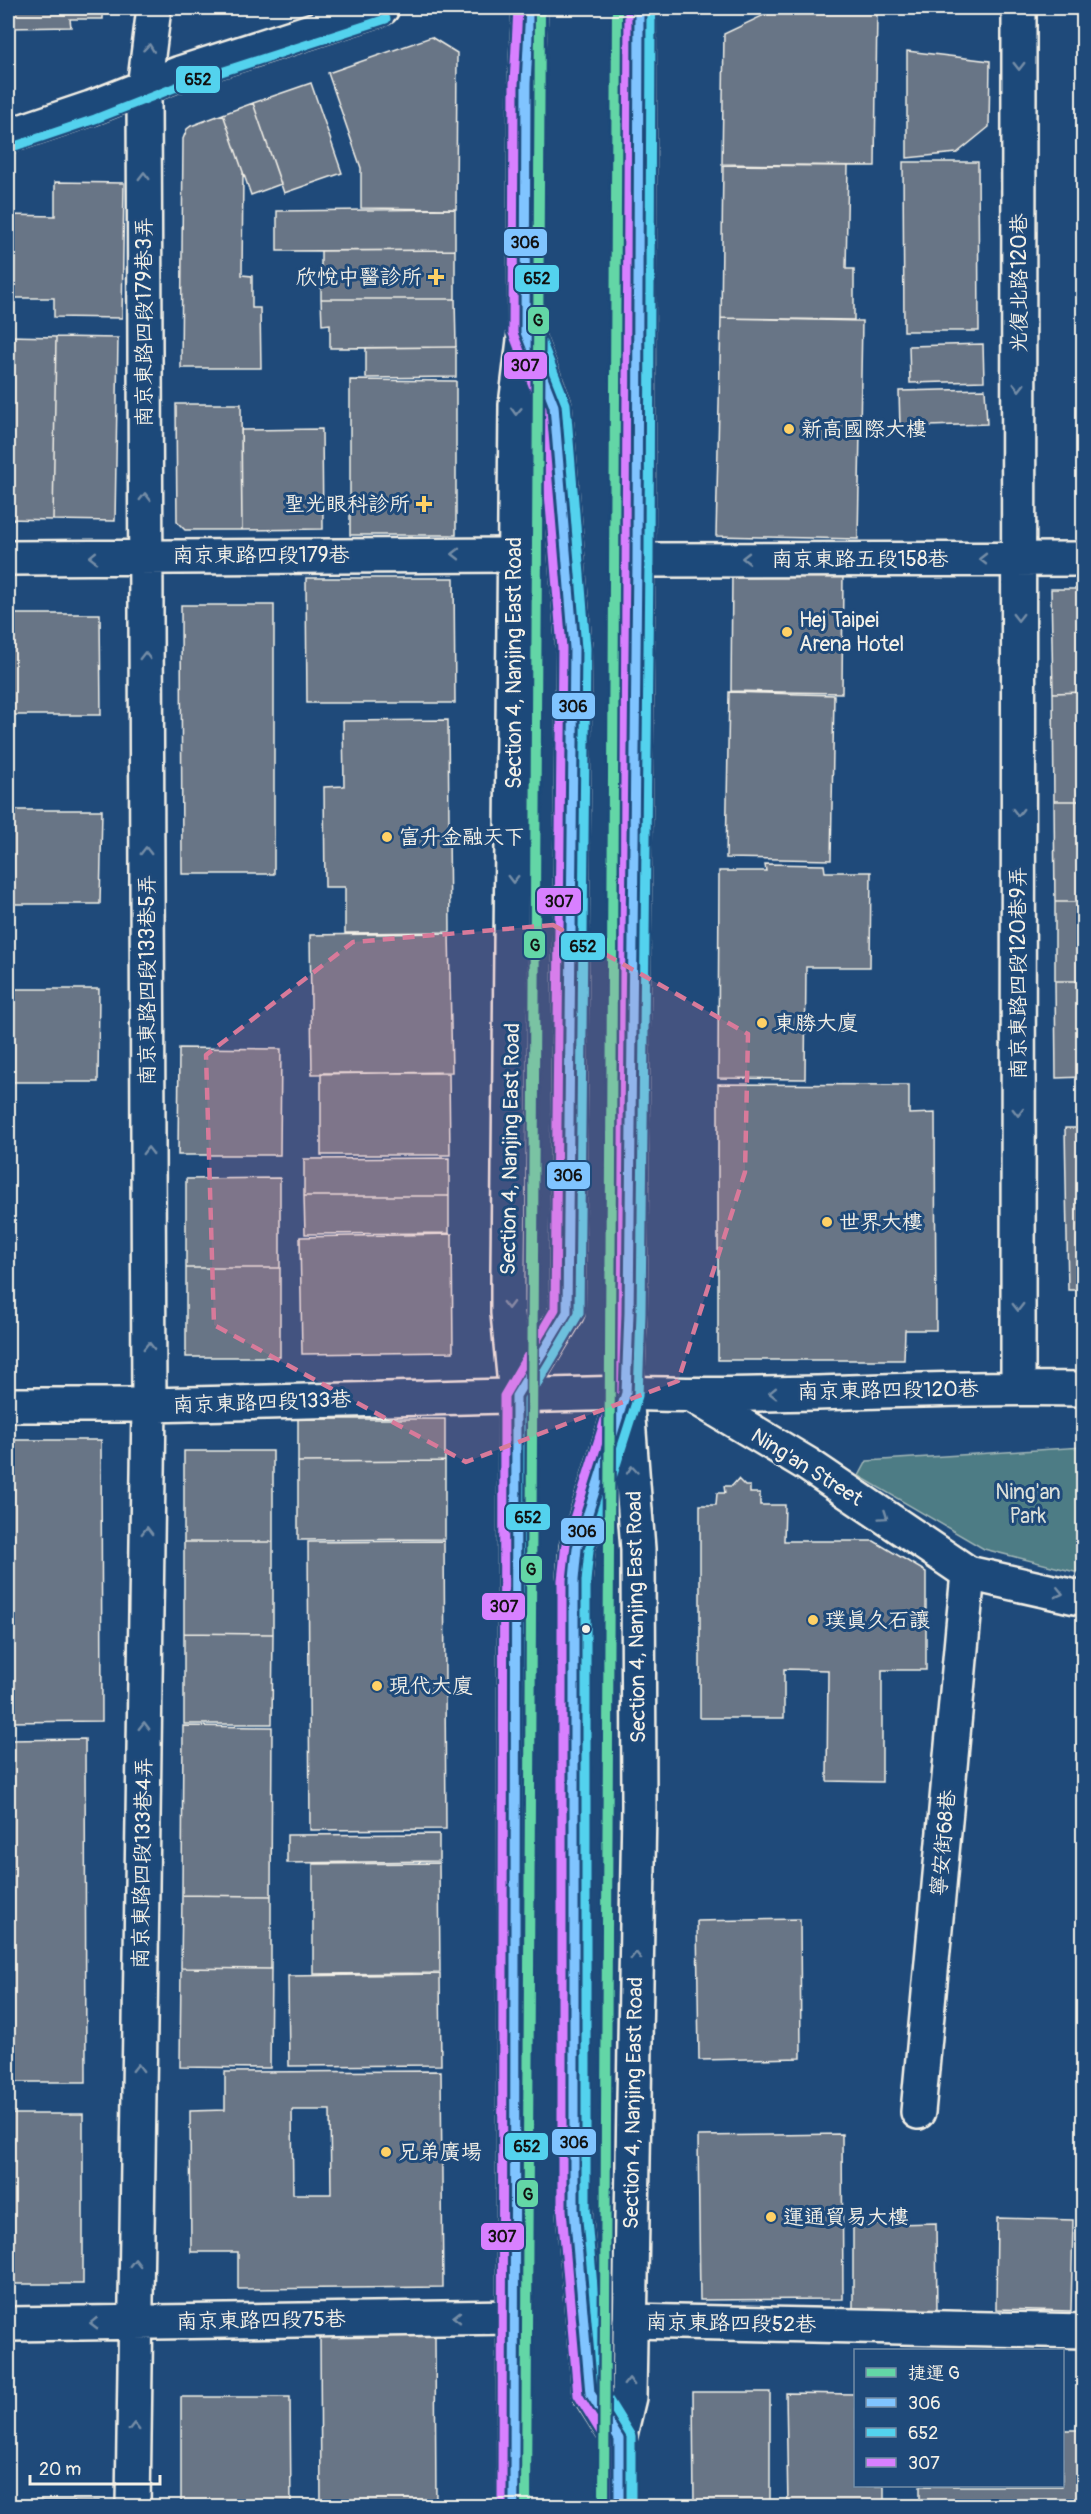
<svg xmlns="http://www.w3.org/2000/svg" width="1091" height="2514" viewBox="0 0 1091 2514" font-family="Pangolin,'LXGW WenKai TC',sans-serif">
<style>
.green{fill:#4e7c85;stroke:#a1b6b6;stroke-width:1.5}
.building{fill:#677486;stroke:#f4f1e8;stroke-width:1.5;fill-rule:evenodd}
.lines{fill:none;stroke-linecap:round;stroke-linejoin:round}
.minor-casing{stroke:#f4f1e8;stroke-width:38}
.major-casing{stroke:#f4f1e8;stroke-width:38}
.minor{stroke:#1f4a7a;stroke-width:33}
.major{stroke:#1f4a7a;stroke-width:33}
.bus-1-casing{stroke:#1f4a7a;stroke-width:14}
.bus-2-casing{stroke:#1f4a7a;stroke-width:14}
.bus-3-casing{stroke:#1f4a7a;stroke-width:14}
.bus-1{stroke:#80c4ff;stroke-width:9}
.bus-2{stroke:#53d2ee;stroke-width:9}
.bus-3{stroke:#d880ff;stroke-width:9}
.metro-1-casing{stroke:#1f4a7a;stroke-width:15}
.metro-1{stroke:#63d6a6;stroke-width:10}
.oneway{stroke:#748da6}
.marked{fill:#d87a9a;fill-opacity:0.2;stroke:#d87a9a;stroke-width:4.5;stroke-dasharray:12 8;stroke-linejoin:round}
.poi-dot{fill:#ffd166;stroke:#1f4a7a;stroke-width:2}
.bus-dot{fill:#f4f1e8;stroke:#1f4a7a;stroke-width:2}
.labels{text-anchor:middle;stroke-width:6;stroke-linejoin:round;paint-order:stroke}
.poi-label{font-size:21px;fill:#f4f1e8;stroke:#1f4a7a;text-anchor:start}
.street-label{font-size:21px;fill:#f4f1e8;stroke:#1f4a7a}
.park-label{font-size:21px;fill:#dbdfd9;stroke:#1f4a7a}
.line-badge{stroke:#1f4a7a;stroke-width:2}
.pale-badge-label{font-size:16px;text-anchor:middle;font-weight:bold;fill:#111}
</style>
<rect width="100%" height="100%" fill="#1f4a7a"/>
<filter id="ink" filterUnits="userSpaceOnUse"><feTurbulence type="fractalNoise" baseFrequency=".0167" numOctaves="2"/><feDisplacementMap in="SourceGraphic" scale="12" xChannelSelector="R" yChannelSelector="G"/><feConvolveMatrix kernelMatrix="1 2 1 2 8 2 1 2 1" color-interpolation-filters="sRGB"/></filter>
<g filter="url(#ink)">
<path class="green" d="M 1083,1447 L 1083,1574 L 984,1549 L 859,1476 L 867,1461 Z"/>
<path class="building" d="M 8,8 L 117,8 L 103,8 L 103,19 L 70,19 L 71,27 L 8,28 Z
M 779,8 L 877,8 L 875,166 L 722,164 L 724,34 Z
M 431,37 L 457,53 L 456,209 L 361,208 L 361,168 L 328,73 Z
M 907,51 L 990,61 L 989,127 L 957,153 L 907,158 Z
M 311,83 L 342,173 L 284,193 L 253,103 Z
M 253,103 L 281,184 L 251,195 L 223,114 Z
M 223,114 L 243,172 L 242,275 L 252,276 L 252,308 L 260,308 L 261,368 L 181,368 L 183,139 L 187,129 L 191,126 Z
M 903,162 L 978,162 L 979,331 L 904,331 Z
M 723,165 L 848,166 L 846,269 L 854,269 L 854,320 L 721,318 Z
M 55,182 L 124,183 L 122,318 L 54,317 L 54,298 L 8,298 L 8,215 L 55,216 Z
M 455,209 L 455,250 L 277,251 L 277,211 Z
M 455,250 L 455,299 L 321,299 L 321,251 Z
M 321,299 L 455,299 L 456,347 L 330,348 L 330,324 L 322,325 Z
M 721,318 L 862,321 L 858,539 L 716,536 Z
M 8,336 L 56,337 L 53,520 L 8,519 Z
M 56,337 L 118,338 L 115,521 L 53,520 Z
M 983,344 L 984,381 L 910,383 L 909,346 Z
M 456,347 L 456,377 L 366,378 L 366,348 Z
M 350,380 L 456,381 L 456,535 L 350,535 Z
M 985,389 L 987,424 L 900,427 L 899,391 Z
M 176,404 L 241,404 L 242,530 L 185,530 L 177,522 Z
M 322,429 L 323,529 L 242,530 L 241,430 Z
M 732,571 L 843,572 L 842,693 L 731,691 Z
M 306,578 L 454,578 L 455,703 L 307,703 Z
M 1051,589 L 1084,589 L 1084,692 L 1053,693 Z
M 181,605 L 274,605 L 274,874 L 182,874 Z
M 8,614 L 100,614 L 101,715 L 8,715 Z
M 729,692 L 834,695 L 831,860 L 726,858 Z
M 1084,692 L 1084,801 L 1054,801 L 1053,693 Z
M 448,720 L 450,932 L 345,933 L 345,887 L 325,887 L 324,787 L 344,786 L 343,721 Z
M 1054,801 L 1084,801 L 1084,902 L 1055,902 Z
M 8,810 L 102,810 L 100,904 L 8,904 Z
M 765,864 L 824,865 L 825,872 L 871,872 L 870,967 L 806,967 L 805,1079 L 718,1078 L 719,871 L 766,871 Z
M 1055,902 L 1084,902 L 1084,981 L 1055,981 Z
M 449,933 L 452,1072 L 312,1074 L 310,935 Z
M 1055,981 L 1084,981 L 1084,1077 L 1056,1078 Z
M 8,989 L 99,989 L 98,1082 L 8,1082 Z
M 179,1048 L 281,1049 L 280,1155 L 178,1155 Z
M 321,1073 L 449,1073 L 450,1155 L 321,1155 Z
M 718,1084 L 909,1085 L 909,1114 L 935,1113 L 936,1330 L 905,1330 L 904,1360 L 718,1360 Z
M 1065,1128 L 1084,1128 L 1084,1290 L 1068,1290 Z
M 449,1158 L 449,1196 L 304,1196 L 304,1159 Z
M 280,1178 L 280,1268 L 186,1268 L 186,1179 Z
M 304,1196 L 449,1196 L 449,1233 L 305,1234 Z
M 452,1234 L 453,1352 L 302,1354 L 300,1237 Z
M 186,1268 L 280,1268 L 280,1357 L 186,1357 Z
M 298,1419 L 445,1419 L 445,1461 L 298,1462 Z
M 8,1440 L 101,1440 L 102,1721 L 8,1722 Z
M 184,1451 L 273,1451 L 273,1542 L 184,1542 Z
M 445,1461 L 445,1539 L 298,1540 L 298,1462 Z
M 738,1479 L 745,1486 L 750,1486 L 750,1493 L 760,1493 L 760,1505 L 785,1505 L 784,1541 L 874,1541 L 926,1572 L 926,1670 L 882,1670 L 882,1782 L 827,1781 L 828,1670 L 784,1669 L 784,1718 L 700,1718 L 700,1505 L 716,1505 L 717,1493 L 725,1493 L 724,1486 L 732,1486 Z
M 444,1541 L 446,1829 L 310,1830 L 308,1542 Z
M 184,1542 L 273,1542 L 273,1634 L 184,1633 Z
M 184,1633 L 273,1634 L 272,1724 L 184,1724 Z
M 183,1726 L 272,1727 L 271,1896 L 182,1895 Z
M 85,1739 L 86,2082 L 8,2082 L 8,1740 Z
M 439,1834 L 439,1861 L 287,1863 L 287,1835 Z
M 439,1863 L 440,1973 L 313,1974 L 313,1864 Z
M 182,1895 L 271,1896 L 271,1969 L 181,1968 Z
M 800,1919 L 801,2058 L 699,2060 L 697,1921 Z
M 181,1968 L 271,1969 L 270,2068 L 180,2067 Z
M 440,1974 L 441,2065 L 289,2066 L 288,1976 Z
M 441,2071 L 443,2287 L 238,2289 L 238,2252 L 191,2252 L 190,2111 L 225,2110 L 225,2072 ZM 292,2110 L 330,2110 L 331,2194 L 293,2194 Z
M 8,2114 L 83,2114 L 83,2284 L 8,2284 Z
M 842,2134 L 843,2299 L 700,2300 L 698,2136 Z
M 997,2218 L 1073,2220 L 1071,2311 L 996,2309 Z
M 936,2223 L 937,2313 L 853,2314 L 853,2225 Z
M 320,2336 L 435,2336 L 436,2506 L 321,2506 Z
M 693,2392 L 770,2392 L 770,2506 L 694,2506 Z
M 786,2393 L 856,2394 L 856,2486 L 884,2486 L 884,2506 L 788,2506 Z
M 181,2397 L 290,2397 L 291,2506 L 181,2506 Z
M 1062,2430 L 1084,2430 L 1084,2506 L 920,2506 L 920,2486 L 1062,2486 Z
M 8,2500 L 99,2501 L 99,2506 L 8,2506 Z"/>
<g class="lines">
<g class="minor-casing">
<path id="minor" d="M 8,136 L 91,108 L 180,73 L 382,8
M 8,558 L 515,555
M 637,560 L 1084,559
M 1018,1387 L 1019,8
M 692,1395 L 807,1464 L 968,1573 L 1084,1599
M 516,1396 L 567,1312 L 574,648 L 554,406 L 525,332
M 8,1405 L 149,1405 L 626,1393 C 778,1399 931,1385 1084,1389
M 918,2112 L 968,1573
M 630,2321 L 1084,2331
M 8,2324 L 515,2317
M 619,2439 L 590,2393 L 574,2209 L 574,1580 L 577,1548 L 626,1393
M 133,2506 L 149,1405 L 144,88 L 154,8"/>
</g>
<g class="major-casing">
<path id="major" d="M 514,2506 L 516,1396 L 508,1313 L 508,1275 L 516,405 L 525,332 L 526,84 L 530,8
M 619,2506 L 619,2439 L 629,2397 L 639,1806 L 638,1549 L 626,1393 L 629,1313 L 637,560 L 639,8"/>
</g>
<use href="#minor" class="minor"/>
<use href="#major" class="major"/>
<g class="bus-1-casing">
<path id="bus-1" d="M 516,1396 L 567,1312 L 574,648 L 554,406 L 525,332 L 526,84 L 530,8
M 619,2439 L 590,2393 L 574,2209 L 574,1580 L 577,1548 L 626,1393 L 629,1313 L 637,560 L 639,8
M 619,2439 L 619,2506
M 514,2506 L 516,1396"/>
</g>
<g class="bus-2-casing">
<path id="bus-2" d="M 12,147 L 95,119 L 184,84 L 386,19
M 526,2506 L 528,1399 L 579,1313 L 586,648 L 566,404 L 537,330 L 538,84 L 542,9
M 631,2506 L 631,2436 L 602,2389 L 586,2208 L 586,1581 L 589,1550 L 638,1396 L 641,1313 L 649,560 L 651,8"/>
</g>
<g class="bus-3-casing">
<path id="bus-3" d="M 502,2506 L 504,1396 L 555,1309 L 562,648 L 542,409 L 513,333 L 514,84 L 518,8
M 607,2506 L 607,2442 L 578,2395 L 562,2210 L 562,1580 L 566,1544 L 614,1391 L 617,1313 L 625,560 L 627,8"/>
</g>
<use href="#bus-1" class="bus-1"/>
<use href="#bus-2" class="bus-2"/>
<use href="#bus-3" class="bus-3"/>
<g class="metro-1-casing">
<path id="metro-1" d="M 526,2506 L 540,8
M 604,2506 L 617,8"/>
</g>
<use href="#metro-1" class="metro-1"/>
</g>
<defs><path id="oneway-chevron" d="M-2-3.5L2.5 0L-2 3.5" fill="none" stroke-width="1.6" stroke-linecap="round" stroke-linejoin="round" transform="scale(1.5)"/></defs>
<g class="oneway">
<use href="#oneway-chevron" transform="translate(149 48) rotate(-83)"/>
<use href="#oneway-chevron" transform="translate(1019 66) rotate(90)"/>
<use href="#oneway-chevron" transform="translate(144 176) rotate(-90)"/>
<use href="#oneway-chevron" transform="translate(1019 387) rotate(90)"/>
<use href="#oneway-chevron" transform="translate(516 411) rotate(92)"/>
<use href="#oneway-chevron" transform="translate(145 497) rotate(-90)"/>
<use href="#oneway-chevron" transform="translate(456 554) rotate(-180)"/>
<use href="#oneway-chevron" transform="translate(93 557) rotate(179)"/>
<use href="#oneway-chevron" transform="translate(746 558) rotate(180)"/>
<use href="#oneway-chevron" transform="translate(983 559) rotate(-180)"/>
<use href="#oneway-chevron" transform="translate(1018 617) rotate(90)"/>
<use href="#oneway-chevron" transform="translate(145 656) rotate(-90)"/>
<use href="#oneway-chevron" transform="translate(1018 812) rotate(90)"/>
<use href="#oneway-chevron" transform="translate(146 851) rotate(-90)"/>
<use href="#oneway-chevron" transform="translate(513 879) rotate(91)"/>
<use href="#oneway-chevron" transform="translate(1018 1112) rotate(90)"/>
<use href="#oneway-chevron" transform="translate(148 1151) rotate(-90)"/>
<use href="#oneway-chevron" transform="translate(508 1305) rotate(89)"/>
<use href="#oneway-chevron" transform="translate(1018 1307) rotate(90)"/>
<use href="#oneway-chevron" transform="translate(149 1346) rotate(-90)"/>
<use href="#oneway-chevron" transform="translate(773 1393) rotate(179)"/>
<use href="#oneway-chevron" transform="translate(632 1470) rotate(-95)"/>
<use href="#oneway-chevron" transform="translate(884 1516) rotate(34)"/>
<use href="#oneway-chevron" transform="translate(147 1531) rotate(-89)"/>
<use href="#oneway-chevron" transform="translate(1059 1593) rotate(13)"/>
<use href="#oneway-chevron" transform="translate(144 1726) rotate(-89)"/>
<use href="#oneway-chevron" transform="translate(636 1956) rotate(-89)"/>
<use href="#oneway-chevron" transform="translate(138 2068) rotate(-89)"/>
<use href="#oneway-chevron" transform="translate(135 2263) rotate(-89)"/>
<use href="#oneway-chevron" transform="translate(457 2317) rotate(180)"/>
<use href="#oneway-chevron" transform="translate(94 2323) rotate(179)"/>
<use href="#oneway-chevron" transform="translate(629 2382) rotate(-89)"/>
<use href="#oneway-chevron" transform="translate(134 2427) rotate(-90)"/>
</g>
</g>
<path class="marked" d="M 553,925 L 748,1034 L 745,1172 L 678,1381 L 466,1462 L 214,1325 L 206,1055 L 353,942 Z"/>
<g class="poi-dot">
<path d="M433 268h6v6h6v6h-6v6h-6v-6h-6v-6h6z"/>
<circle cx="789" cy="429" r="6"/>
<path d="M421 495h6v6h6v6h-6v6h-6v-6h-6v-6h6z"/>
<circle cx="787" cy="632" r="6"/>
<circle cx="387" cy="837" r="6"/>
<circle cx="762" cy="1023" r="6"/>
<circle cx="827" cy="1222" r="6"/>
<circle cx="813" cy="1620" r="6"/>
<circle cx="377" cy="1686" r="6"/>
<circle cx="386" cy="2152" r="6"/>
<circle cx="771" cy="2217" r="6"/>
</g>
<circle class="bus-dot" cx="586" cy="1629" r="5"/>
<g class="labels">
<g class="poi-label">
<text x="422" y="284" text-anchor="end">欣悅中醫診所</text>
<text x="801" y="436">新高國際大樓</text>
<text x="410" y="511" text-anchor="end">聖光眼科診所</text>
<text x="799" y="627">Hej Taipei<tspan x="799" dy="24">Arena Hotel</tspan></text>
<text x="399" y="844">富升金融天下</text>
<text x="774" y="1030">東勝大廈</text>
<text x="839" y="1229">世界大樓</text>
<text x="825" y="1627">璞真久石讓</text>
<text x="389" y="1693">現代大廈</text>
<text x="398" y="2159">兄弟廣場</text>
<text x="783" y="2224">運通貿易大樓</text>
</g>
<g class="street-label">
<text transform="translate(1019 283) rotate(-90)" y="7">光復北路120巷</text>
<text transform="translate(144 322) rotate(-90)" y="7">南京東路四段179巷3弄</text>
<text x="261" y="562">南京東路四段179巷</text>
<text x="860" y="566">南京東路五段158巷</text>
<text transform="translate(514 663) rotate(-90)" y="7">Section 4, Nanjing East Road</text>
<text transform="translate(1018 973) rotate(-90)" y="7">南京東路四段120巷9弄</text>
<text transform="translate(147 980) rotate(-90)" y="7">南京東路四段133巷5弄</text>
<text transform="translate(510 1149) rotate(-89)" y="7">Section 4, Nanjing East Road</text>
<text transform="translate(888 1390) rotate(-1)" y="7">南京東路四段120巷</text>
<text transform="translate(262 1402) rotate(-2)" y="7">南京東路四段133巷</text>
<text transform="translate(807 1467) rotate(32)" y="7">Ning'an Street</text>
<text transform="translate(636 1617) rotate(-91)" y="7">Section 4, Nanjing East Road</text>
<text transform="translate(943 1843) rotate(-85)" y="7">寧安街68巷</text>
<text transform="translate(142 1863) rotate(-89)" y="7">南京東路四段133巷4弄</text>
<text transform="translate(633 2103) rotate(-89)" y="7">Section 4, Nanjing East Road</text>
<text transform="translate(261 2320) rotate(-1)" y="7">南京東路四段75巷</text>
<text transform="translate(731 2323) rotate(1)" y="7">南京東路四段52巷</text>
</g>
<g class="park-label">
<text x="1028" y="1499">Ning'an<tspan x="1028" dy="24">Park</tspan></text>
</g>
</g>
<g class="line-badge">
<rect x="175" y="65" width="46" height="29" rx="6" fill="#53d2ee"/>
<rect x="503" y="228" width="45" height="29" rx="6" fill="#80c4ff"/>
<rect x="514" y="264" width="46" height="29" rx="6" fill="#53d2ee"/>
<rect x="527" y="306" width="23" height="29" rx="6" fill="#63d6a6"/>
<rect x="503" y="351" width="45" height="29" rx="6" fill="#d880ff"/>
<rect x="551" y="692" width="45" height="28" rx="6" fill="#80c4ff"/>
<rect x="536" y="887" width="46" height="28" rx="6" fill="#d880ff"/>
<rect x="523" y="930" width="23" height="29" rx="6" fill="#63d6a6"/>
<rect x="560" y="932" width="46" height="29" rx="6" fill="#53d2ee"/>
<rect x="546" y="1161" width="45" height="29" rx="6" fill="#80c4ff"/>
<rect x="505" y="1503" width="46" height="28" rx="6" fill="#53d2ee"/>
<rect x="560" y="1517" width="45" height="28" rx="6" fill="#80c4ff"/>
<rect x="520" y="1555" width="23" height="29" rx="6" fill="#63d6a6"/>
<rect x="481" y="1592" width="45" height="29" rx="6" fill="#d880ff"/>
<rect x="551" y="2128" width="46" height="28" rx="6" fill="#80c4ff"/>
<rect x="504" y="2132" width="45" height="29" rx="6" fill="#53d2ee"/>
<rect x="516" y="2179" width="23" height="29" rx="6" fill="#63d6a6"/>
<rect x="480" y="2222" width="45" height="29" rx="6" fill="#d880ff"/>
</g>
<g class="pale-badge-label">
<text x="198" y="85">652</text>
<text x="525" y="248">306</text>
<text x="537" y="284">652</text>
<text x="538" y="326">G</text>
<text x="525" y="371">307</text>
<text x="573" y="712">306</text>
<text x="559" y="907">307</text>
<text x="535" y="951">G</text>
<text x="583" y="952">652</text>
<text x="568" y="1181">306</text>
<text x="528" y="1523">652</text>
<text x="582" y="1537">306</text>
<text x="531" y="1575">G</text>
<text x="504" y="1612">307</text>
<text x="574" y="2148">306</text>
<text x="527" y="2152">652</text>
<text x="528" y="2200">G</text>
<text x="502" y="2242">307</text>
</g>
<rect width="1091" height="2514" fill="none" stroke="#1f4a7a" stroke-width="30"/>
<rect x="15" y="15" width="1061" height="2484" fill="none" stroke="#f4f1e8" stroke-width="2" filter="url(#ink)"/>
<rect x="854" y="2349" width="210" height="138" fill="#1f4a7a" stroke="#748da6" stroke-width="1.5"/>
<rect x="866" y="2368" width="30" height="9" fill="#63d6a6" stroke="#748da6" stroke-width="1.5"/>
<text x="908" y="2379" font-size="18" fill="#f4f1e8">捷運 G</text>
<rect x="866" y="2398" width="30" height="9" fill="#80c4ff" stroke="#748da6" stroke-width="1.5"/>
<text x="908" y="2409" font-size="18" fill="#f4f1e8">306</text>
<rect x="866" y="2428" width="30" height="9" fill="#53d2ee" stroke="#748da6" stroke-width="1.5"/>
<text x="908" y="2439" font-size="18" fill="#f4f1e8">652</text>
<rect x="866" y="2458" width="30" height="9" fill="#d880ff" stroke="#748da6" stroke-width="1.5"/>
<text x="908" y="2469" font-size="18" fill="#f4f1e8">307</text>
<path d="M30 2475v9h130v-9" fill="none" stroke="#f4f1e8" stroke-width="3"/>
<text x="39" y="2475" font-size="18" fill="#f4f1e8" stroke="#1f4a7a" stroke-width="4.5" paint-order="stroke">20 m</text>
</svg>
